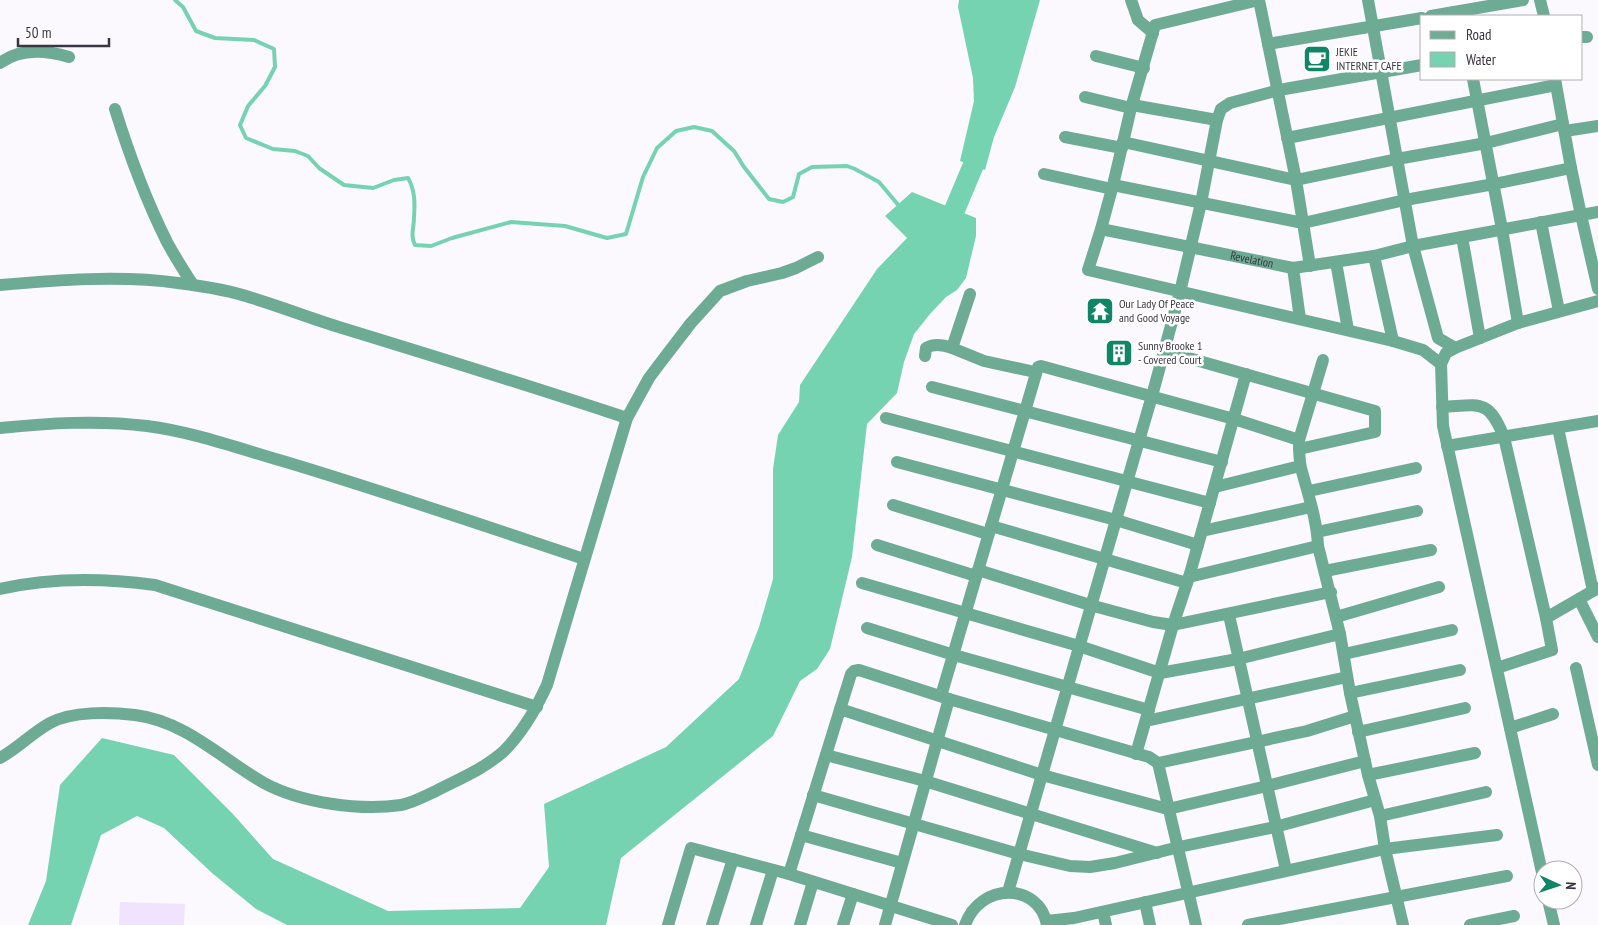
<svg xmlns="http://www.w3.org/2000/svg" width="1598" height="925" viewBox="0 0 1598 925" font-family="'PT Sans Narrow',sans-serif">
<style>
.garden{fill:#f1e2fe}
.water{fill:#76d3b2}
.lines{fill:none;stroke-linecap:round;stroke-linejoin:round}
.stream{stroke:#76d3b2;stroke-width:4}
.river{stroke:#76d3b2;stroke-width:21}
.minor{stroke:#6eab94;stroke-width:12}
.labels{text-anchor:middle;stroke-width:5;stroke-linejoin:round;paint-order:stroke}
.poi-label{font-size:12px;fill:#3b3541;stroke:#fff;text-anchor:start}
.street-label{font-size:12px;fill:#3b3541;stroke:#fff}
</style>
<rect width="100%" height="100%" fill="#fbf8fe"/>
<path class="garden" d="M 120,902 L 185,904 L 184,925 L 119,925 Z"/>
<path class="water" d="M 959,0 L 1040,0 L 1015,87 L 994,137 L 985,170 L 960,161 L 974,101 L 973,78 L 958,7 Z
M 912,192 L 976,218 L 976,236 L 966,278 L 957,290 L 946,297 L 930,314 L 914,334 L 904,362 L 897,393 L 867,424 L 852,557 L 830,649 L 817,669 L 800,681 L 773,736 L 621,858 L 606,925 L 287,925 L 256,909 L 212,873 L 164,828 L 137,816 L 101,835 L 71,925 L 28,925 L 46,881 L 60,785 L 102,738 L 174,755 L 232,813 L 273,859 L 388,911 L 520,908 L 549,867 L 544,804 L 666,747 L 739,679 L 759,627 L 773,579 L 773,469 L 778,435 L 799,402 L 800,385 L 877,269 L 907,238 L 885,216 Z"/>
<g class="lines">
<path class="stream" d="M 175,0 L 183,7 L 196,31 L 215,38 L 254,40 L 274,49 L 275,67 L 265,86 L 248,106 L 240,125 L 246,138 L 273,149 L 295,151 L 308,156 L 319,168 L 344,185 L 373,188 L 394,180 L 408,178 C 415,190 415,203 414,217 C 414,229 410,234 415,245 L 431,246 L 452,238 L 511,222 L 565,226 L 607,238 L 626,234 L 643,177 L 657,148 L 676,131 L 694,127 L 712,131 L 734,151 L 744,167 L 769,199 L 783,202 L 793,197 L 799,174 L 812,167 L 847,166 L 855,169 L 879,182 L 900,207"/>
<path class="river" d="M 944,235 L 973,166 L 981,138"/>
<g class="minor">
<path d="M 1131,0 L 1138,20 L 1153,33"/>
<path id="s1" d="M 1259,0 L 1155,25 L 1131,108 L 1113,185 L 1101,229 L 1293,268 L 1374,256 L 1413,246 L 1581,215 L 1571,168 L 1555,79"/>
<path d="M 1259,0 L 1296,180 L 1310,266"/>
<path d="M 1368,0 L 1413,246 L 1438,338 L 1455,348"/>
<path d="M 1540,0 L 1544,16"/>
<path d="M 1431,16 L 1523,0"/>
<path d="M 1582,37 L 1587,37"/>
<path d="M 1268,44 L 1422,18"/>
<path d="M 1096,56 L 1144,68"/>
<path d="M 0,63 C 20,48 46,50 69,57"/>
<path d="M 1473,79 L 1502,229 L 1518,323"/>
<path d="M 1085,97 L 1131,108"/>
<path d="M 1132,105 L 1217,120"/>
<path d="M 115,109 C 129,154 146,200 167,242 C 175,257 184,271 193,285"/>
<path d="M 1565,131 L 1598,126"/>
<path d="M 1065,137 L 1122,148"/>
<path d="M 1287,138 L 1556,85"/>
<path d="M 1123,142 L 1296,180 L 1397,159 L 1486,143 L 1563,124"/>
<path d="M 1044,174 L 1112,189"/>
<path d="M 1113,185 L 1303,223 L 1405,200 L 1494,184 L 1571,168"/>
<path d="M 1598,212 L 1581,215 L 1598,289"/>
<path d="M 1541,222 L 1559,311"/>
<path d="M 1101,229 L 1088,270 L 1393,341 L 1423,350 L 1441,364"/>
<path d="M 1462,237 L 1480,338"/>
<path d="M 1374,256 L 1393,341"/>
<path d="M 1336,262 L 1348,330"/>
<path d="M 1293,268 L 1300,319"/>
<path d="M 0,285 C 56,280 122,275 178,283 C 202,286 229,290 252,298 C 282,307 312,319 342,328 C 437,357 533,387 627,418"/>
<path d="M 970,294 L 952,348 L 984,361 L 1035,372"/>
<path d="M 1164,351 L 1375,411 L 1375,432 L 1299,449"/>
<path d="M 925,356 L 926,348 C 934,343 944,345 952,348"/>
<path d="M 932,387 L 1222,462"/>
<path d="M 1442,407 C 1480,405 1488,398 1504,437 L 1546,618"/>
<path d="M 886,418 L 1210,503"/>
<path d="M 0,428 C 49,423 98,420 147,426 C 194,432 240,449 286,462 C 386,492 485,526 584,559"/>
<path d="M 1558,428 L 1593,591"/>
<path d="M 1299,440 L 1323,360"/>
<path d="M 1447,446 L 1598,421"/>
<path d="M 897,462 L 1116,520 L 1198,545"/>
<path d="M 1215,487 L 1300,466"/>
<path d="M 1309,491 L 1416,468"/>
<path d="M 893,505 L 988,534"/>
<path d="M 991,526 L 1187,583"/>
<path d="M 1202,531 L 1311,507"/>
<path d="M 1317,532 L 1417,511"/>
<path d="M 877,545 L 976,576"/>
<path d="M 978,570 L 1090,605 L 1153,622 L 1173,625 L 1331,592"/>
<path d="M 1325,571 L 1431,550"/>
<path d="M 1189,577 L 1318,546"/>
<path d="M 862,583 L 1079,646 L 1160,673 L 1238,659 L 1340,634"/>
<path d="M 0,589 C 52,577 103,578 155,585 L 537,707"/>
<path d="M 1579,599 L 1598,637"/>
<path d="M 1229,615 L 1286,870"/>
<path d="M 1336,617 L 1439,587"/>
<path d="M 867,628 L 954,655 L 1149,710"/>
<path d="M 1344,654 L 1452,630"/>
<path d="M 1497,668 L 1552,650 L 1546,618 L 1598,588"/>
<path d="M 1576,668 L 1598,765"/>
<path d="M 1350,693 L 1460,670"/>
<path d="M 941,696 L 1038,367 L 1041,366 L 1234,419 L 1299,440 C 1299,449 1299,459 1301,468 C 1308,494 1317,520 1318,546 L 1340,634 L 1350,693 L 1368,775 L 1380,816 L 1385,849 L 1403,925"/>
<path d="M 840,709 L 1042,775 L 1164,808 L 1168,809 L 1267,786 L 1365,761"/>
<path d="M 1146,721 L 1347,677"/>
<path d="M 1510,728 L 1553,714"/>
<path d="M 1358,732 L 1465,708"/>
<path d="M 1136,754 L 1173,625 L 1189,577 L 1246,374"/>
<path d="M 826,755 L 925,781 L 1157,853"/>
<path d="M 0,758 C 18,748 32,733 50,723 C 72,711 110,712 135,715 C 185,721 222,759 264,783 C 301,803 360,811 401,805 C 413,803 425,796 436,791 C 459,779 484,769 504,751 C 523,732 536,709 547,685 L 627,418 L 649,378 L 661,362 L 691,323 L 720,291 L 747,281 L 782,273 L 796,268 L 818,257"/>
<path d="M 1158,763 L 1196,925"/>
<path d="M 1368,775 L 1475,753"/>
<path d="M 813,795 L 1019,854 L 1070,866 L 1090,867 L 1115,863 L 1179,847 L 1275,827 L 1375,800"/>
<path d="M 1380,816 L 1486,792"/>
<path d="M 801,835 L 902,863"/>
<path d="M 789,874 L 851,674 L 854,671 L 859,670 L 949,699 L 1149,757 L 1158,763 L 1307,731 L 1355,716"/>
<path d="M 1543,877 L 1443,426 L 1441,364 L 1446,353 L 1455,348 L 1518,323 L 1598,301"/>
<path d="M 1008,892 L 1152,396 L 1180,292 L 1201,203 L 1217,120 L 1221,109 L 1230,103 L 1279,90 L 1422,65"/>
<path d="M 1548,900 L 1554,925"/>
<path d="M 1145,902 L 1150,925"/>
<path d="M 1103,912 L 1106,925"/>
<path d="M 1047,921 L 1074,918 L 1385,849 L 1497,835"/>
<path d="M 668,925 L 691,848 L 789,874 L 952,925"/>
<path d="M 712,925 L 733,859"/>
<path d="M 756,925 L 773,870"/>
<path d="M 800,925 L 813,882"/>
<path d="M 843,925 L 853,894"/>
<path d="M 885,925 L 949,699"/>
<path d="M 965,925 C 980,882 1039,882 1047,925"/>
<path d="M 1248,925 L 1507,876"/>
<path d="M 1470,925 L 1514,916"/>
</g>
</g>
<defs>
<g id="cafe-square" transform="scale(1.4375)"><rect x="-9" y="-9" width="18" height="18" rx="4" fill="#108666" stroke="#fff"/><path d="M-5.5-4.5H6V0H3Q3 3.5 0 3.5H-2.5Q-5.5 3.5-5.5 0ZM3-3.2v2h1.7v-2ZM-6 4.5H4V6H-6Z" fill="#fff"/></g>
<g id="temple-square" transform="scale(1.4375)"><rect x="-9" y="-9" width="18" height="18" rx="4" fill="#108666" stroke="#fff"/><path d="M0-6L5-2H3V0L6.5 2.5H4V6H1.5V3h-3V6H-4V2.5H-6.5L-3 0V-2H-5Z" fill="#fff"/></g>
<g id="building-square" transform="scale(1.4375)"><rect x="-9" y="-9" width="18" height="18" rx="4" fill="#108666" stroke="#fff"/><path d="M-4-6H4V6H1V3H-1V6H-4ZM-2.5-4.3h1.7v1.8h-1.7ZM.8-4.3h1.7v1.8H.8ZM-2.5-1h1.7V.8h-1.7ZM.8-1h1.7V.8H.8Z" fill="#fff"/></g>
</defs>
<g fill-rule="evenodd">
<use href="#cafe-square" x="1317" y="59"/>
<use href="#temple-square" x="1100" y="311"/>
<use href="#building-square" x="1119" y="353"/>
</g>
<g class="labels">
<g class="poi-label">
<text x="1336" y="56">JEKIE<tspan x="1336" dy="14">INTERNET CAFE</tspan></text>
<text x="1119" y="308">Our Lady Of Peace<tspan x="1119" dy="14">and Good Voyage</tspan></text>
<text x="1138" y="350">Sunny Brooke 1<tspan x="1138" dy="14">- Covered Court</tspan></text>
</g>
<g class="street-label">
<text dy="4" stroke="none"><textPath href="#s1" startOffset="472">Revelation</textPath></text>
</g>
</g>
<rect x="1420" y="15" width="162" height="65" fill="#ffffff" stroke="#b1aeb3"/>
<rect x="1430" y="31" width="25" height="8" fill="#6eab94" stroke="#b1aeb3"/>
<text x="1466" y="40" font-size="15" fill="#3b3541">Road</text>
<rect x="1430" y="52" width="25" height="15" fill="#76d3b2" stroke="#b1aeb3"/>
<text x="1466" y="65" font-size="15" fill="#3b3541">Water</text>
<g transform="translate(1558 885) rotate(93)"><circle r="24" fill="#ffffff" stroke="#b1aeb3"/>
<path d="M0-4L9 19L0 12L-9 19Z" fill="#108666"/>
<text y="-8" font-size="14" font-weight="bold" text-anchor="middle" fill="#3b3541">N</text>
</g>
<path d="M18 38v8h91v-8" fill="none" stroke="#3b3541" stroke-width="2.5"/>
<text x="25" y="38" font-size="15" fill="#3b3541" stroke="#ffffff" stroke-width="4" paint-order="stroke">50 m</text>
</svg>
